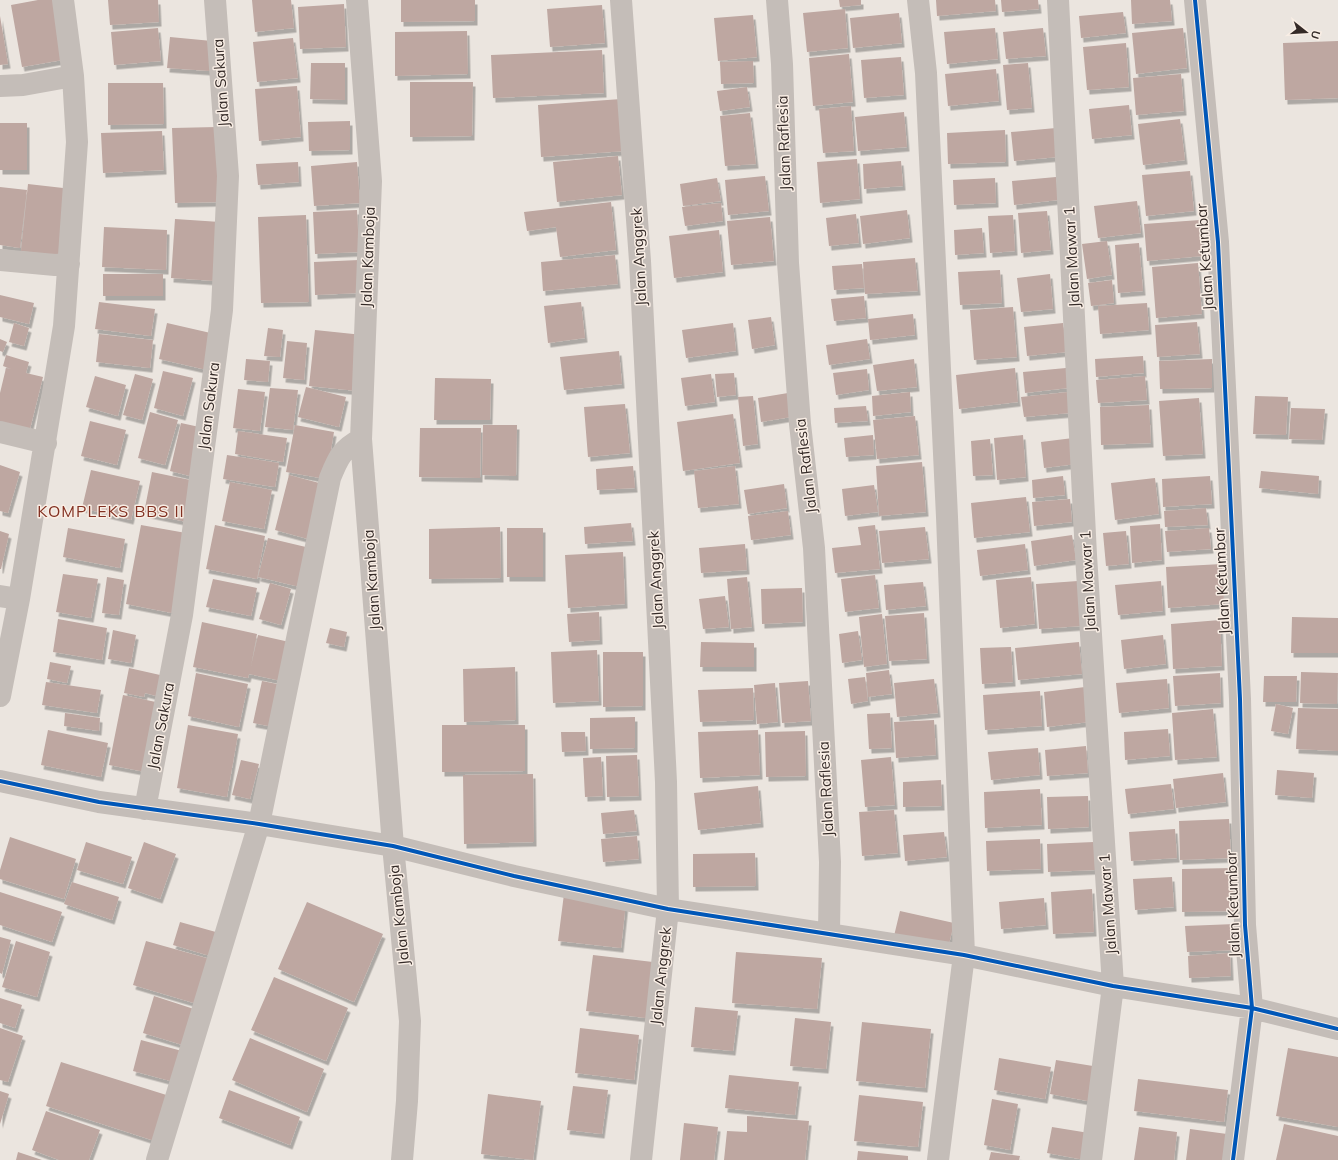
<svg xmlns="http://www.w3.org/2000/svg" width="1338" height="1160" viewBox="0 0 1338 1160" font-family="Mulish,sans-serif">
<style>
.building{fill:#bea7a1;filter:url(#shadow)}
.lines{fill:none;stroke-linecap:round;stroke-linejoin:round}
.minor{stroke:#c4bdb8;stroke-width:22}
.cycleway-casing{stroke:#f9eee5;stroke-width:6}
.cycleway{stroke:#0057b8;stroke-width:4}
.labels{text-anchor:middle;stroke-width:3;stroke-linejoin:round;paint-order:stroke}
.street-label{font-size:15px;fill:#342a27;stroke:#f9eee5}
.neighbourhood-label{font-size:16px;letter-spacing:1px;fill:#823021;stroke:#f9eee5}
</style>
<defs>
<filter id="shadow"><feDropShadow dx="2.5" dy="4.5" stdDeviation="0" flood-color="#0004"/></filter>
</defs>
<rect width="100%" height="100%" fill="#ebe5df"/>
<path class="building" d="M 38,0 L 57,0 L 68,59 L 22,67 L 11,5 Z
M 108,0 L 158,0 L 159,22 L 110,25 Z
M 252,0 L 291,0 L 294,28 L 255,32 Z
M 401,0 L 475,0 L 475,21 L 401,22 Z
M 839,0 L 861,0 L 861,5 L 840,7 Z
M 936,0 L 995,0 L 996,11 L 937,16 Z
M 1001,0 L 1038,0 L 1039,9 L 1002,12 Z
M 1131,0 L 1170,0 L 1172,21 L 1132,24 Z
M 344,4 L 346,47 L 300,49 L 298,7 Z
M 602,5 L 605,43 L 550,47 L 547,9 Z
M 845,9 L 848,48 L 807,52 L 803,13 Z
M 1123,12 L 1126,33 L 1081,38 L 1079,16 Z
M 899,13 L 902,43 L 853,48 L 850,18 Z
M 753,15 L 757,57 L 718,61 L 714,18 Z
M 0,16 L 8,64 L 0,65 Z
M 158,28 L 161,61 L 114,65 L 111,32 Z
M 995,28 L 998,59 L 947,64 L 944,32 Z
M 1043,28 L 1046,56 L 1006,59 L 1003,32 Z
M 1183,28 L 1187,68 L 1136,74 L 1132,33 Z
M 467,31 L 468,74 L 395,76 L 395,32 Z
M 170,37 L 212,41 L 210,71 L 167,68 Z
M 293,38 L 298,78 L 257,82 L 253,42 Z
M 1338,41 L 1338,98 L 1285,100 L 1283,43 Z
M 1126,43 L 1129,87 L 1087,90 L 1083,47 Z
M 602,50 L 604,93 L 493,98 L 491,55 Z
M 849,54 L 853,102 L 813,106 L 809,58 Z
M 901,57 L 904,95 L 864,98 L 861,60 Z
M 753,61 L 754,83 L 721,84 L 720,62 Z
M 311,63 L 345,63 L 345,100 L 310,99 Z
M 1028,63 L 1032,108 L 1007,110 L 1003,65 Z
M 996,69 L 999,101 L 948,106 L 945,74 Z
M 1181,74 L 1184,111 L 1136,115 L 1133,78 Z
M 410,82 L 473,82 L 472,136 L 410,137 Z
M 108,83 L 163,83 L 164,124 L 108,125 Z
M 297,86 L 301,137 L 259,141 L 255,89 Z
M 747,87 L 750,107 L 720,111 L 717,91 Z
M 621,99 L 625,151 L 541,157 L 538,105 Z
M 1129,105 L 1132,135 L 1092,139 L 1089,109 Z
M 851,106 L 854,151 L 823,153 L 819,109 Z
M 904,112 L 907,147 L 858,151 L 855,117 Z
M 750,113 L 756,164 L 725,166 L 720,116 Z
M 1180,119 L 1185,160 L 1143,165 L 1138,124 Z
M 350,121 L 350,150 L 309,151 L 308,122 Z
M 0,123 L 27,123 L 27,170 L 0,170 Z
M 217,127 L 219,202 L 175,203 L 172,128 Z
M 1056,128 L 1058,157 L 1014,161 L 1011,132 Z
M 1005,130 L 1006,162 L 948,164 L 947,133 Z
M 162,131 L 164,170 L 103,173 L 101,133 Z
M 618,156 L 622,195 L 557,202 L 553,162 Z
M 857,159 L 860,199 L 820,203 L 817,162 Z
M 901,161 L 903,186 L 864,189 L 863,164 Z
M 298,162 L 299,182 L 258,185 L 256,164 Z
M 357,162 L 360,203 L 314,206 L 311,166 Z
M 1190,171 L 1194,211 L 1146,216 L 1142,175 Z
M 765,176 L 769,211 L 728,215 L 725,180 Z
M 1056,177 L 1058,200 L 1014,205 L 1012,181 Z
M 717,178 L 721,201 L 683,206 L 680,184 Z
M 995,178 L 996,203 L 954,205 L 953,180 Z
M 28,184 L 72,189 L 64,256 L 21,251 Z
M 0,187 L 27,190 L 20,248 L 0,245 Z
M 1137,201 L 1141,233 L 1098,238 L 1094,206 Z
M 611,202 L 616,250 L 560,257 L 556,227 L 527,231 L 524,212 Z
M 721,203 L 723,221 L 685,226 L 682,207 Z
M 357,210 L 359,252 L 315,254 L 313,212 Z
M 907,210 L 910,238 L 863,244 L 860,216 Z
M 1047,211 L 1051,250 L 1021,253 L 1018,213 Z
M 856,214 L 859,243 L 829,246 L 826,218 Z
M 306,215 L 309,302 L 261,303 L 258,217 Z
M 1013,215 L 1015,251 L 990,253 L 988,216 Z
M 770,217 L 774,261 L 731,265 L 727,221 Z
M 175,219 L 220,222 L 216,281 L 171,278 Z
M 1200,220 L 1203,256 L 1147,261 L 1144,224 Z
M 104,227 L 167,230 L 166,270 L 102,267 Z
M 982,228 L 984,253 L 955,255 L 954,230 Z
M 719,230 L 723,272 L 674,278 L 669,236 Z
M 1107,241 L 1112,275 L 1087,279 L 1082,244 Z
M 1139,243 L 1143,291 L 1118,293 L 1115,245 Z
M 615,255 L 618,284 L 543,291 L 541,262 Z
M 915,258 L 918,291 L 865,294 L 863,262 Z
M 359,260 L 360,293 L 315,295 L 314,262 Z
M 1198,263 L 1202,314 L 1156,318 L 1152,267 Z
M 862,264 L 864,288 L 834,290 L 832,266 Z
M 1000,270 L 1002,303 L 960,305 L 958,272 Z
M 103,274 L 163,274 L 163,296 L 103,296 Z
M 1050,274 L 1053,309 L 1021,312 L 1017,278 Z
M 1112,280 L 1114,303 L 1091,306 L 1088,283 Z
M 0,295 L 34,303 L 29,324 L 0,317 Z
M 864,296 L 866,318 L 834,321 L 831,299 Z
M 99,302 L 155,309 L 151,336 L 95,329 Z
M 581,302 L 585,338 L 548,343 L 544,306 Z
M 1147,303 L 1149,330 L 1100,334 L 1098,306 Z
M 1013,307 L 1017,357 L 974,360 L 970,310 Z
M 913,314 L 915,335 L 870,340 L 868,319 Z
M 771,317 L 775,345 L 752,349 L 748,320 Z
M 1197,322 L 1200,354 L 1157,357 L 1155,325 Z
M 14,323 L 29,328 L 24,346 L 9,342 Z
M 167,323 L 215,334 L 207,370 L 159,359 Z
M 733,323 L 736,351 L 686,358 L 682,330 Z
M 1063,323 L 1067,352 L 1027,356 L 1024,327 Z
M 268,328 L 283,330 L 280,357 L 264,356 Z
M 315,330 L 363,335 L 357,391 L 309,386 Z
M 99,334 L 153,340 L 150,368 L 96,362 Z
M 0,339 L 7,342 L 3,352 L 0,351 Z
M 867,339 L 870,359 L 829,365 L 826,345 Z
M 287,341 L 307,343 L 304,380 L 283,378 Z
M 619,351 L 622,384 L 564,390 L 560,357 Z
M 6,355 L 29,362 L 26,373 L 43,377 L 30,429 L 0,422 L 0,393 L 6,368 L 11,369 L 3,366 Z
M 1143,356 L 1144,373 L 1096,377 L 1095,359 Z
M 246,359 L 270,361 L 268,382 L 244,380 Z
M 914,359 L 917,387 L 877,391 L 873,365 Z
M 1212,359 L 1212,388 L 1160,389 L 1159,361 Z
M 1015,368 L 1018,402 L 959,409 L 956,375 Z
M 1066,368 L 1068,388 L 1025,393 L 1023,372 Z
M 867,369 L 869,390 L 836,395 L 833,373 Z
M 163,371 L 193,378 L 183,416 L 154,408 Z
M 734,373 L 736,395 L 717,397 L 715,374 Z
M 135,374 L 153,379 L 142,420 L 123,415 Z
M 711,374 L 715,402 L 685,406 L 681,378 Z
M 95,376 L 126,385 L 118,416 L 86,407 Z
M 1145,376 L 1147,400 L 1098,403 L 1096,380 Z
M 435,378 L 491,379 L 490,420 L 434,420 Z
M 306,387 L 346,397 L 339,427 L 298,417 Z
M 270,388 L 298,390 L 293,430 L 265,427 Z
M 238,389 L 265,392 L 260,431 L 233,428 Z
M 910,392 L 911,412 L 873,416 L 872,396 Z
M 1068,392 L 1070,413 L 1024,417 L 1021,397 Z
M 788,393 L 791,417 L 761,422 L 758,398 Z
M 753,396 L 758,444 L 743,446 L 738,397 Z
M 1255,396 L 1288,397 L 1286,435 L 1253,434 Z
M 1199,398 L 1203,454 L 1163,456 L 1159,401 Z
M 625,404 L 630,453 L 588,457 L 584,407 Z
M 1149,405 L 1151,443 L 1101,445 L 1100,407 Z
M 866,406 L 868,421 L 835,423 L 834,408 Z
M 1291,408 L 1325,409 L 1322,440 L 1289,439 Z
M 150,412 L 178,420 L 165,465 L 138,458 Z
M 733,414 L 740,463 L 683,471 L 677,422 Z
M 915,416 L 919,455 L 877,459 L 873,420 Z
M 90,421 L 126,430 L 117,465 L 81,456 Z
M 181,423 L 204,428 L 194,477 L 170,471 Z
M 295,425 L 334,432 L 326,479 L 286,472 Z
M 483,425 L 517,425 L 516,476 L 482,475 Z
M 420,428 L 481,428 L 480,478 L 419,477 Z
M 238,431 L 287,438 L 283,462 L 235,454 Z
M 873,435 L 874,455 L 846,457 L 844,438 Z
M 1023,435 L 1026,477 L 997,480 L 994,438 Z
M 1073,438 L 1076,464 L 1044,468 L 1041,442 Z
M 990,439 L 993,475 L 973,476 L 971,441 Z
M 227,455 L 279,463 L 275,487 L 223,479 Z
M 922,462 L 926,512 L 879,516 L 876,466 Z
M 0,465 L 20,472 L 8,513 L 0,511 Z
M 633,466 L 635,488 L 597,490 L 596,469 Z
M 735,466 L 739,504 L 698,508 L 694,471 Z
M 91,470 L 140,481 L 131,520 L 82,508 Z
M 1261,471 L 1319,476 L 1318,494 L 1259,488 Z
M 152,472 L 195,481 L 187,522 L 144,513 Z
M 289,475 L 323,484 L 308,539 L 275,530 Z
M 1063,476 L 1065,495 L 1033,498 L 1032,480 Z
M 1210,476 L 1212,504 L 1163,507 L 1162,479 Z
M 1155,478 L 1159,514 L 1115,520 L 1111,483 Z
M 230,482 L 272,490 L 264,529 L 222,521 Z
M 784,484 L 787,508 L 748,514 L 744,490 Z
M 874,485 L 878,512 L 845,516 L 842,489 Z
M 1026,497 L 1030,532 L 974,538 L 971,503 Z
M 1070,499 L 1072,522 L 1034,526 L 1032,502 Z
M 1206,508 L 1208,525 L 1165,527 L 1164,511 Z
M 788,511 L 791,535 L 751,540 L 748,516 Z
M 631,523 L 633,541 L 585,544 L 584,527 Z
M 1160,524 L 1162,560 L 1132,563 L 1130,526 Z
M 141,525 L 186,533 L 172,613 L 126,604 Z
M 215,525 L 265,536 L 257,579 L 206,569 Z
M 875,525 L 880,569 L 835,573 L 832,548 L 861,545 L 858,527 Z
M 500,527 L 501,578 L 429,579 L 429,529 Z
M 925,527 L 929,559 L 882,563 L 879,531 Z
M 68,528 L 125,539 L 120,568 L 63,557 Z
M 507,528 L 543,528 L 543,577 L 507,577 Z
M 1209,528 L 1211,549 L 1167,552 L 1165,531 Z
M 0,531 L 9,534 L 1,569 L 0,569 Z
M 1126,531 L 1129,564 L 1106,566 L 1103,533 Z
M 1072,535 L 1076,560 L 1034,566 L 1031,541 Z
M 268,538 L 310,548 L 300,587 L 258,577 Z
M 745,544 L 747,570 L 701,573 L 699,548 Z
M 1025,544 L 1028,570 L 980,576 L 977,550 Z
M 623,552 L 625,604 L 568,608 L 565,555 Z
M 1222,564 L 1224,604 L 1168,608 L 1166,567 Z
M 63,574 L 98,579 L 91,618 L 56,612 Z
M 875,575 L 879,608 L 845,612 L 841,579 Z
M 107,577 L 124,580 L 119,615 L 102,613 Z
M 747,577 L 752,627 L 731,629 L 727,579 Z
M 1031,577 L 1035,624 L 1000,628 L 996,580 Z
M 213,579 L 257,588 L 251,616 L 206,607 Z
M 1078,581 L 1081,626 L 1039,629 L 1036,584 Z
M 1161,581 L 1163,611 L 1118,615 L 1115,585 Z
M 923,582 L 926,606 L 886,610 L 884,585 Z
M 270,583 L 291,589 L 281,625 L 259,619 Z
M 802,588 L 803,622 L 762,624 L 761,589 Z
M 725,596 L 729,627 L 703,629 L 699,599 Z
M 599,612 L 600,640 L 569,642 L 567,614 Z
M 924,613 L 927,659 L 889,661 L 885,616 Z
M 882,614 L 887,664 L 864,667 L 859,617 Z
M 1292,617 L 1338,618 L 1338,653 L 1291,653 Z
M 58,619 L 107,628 L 102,660 L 53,652 Z
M 1220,620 L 1222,666 L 1173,669 L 1171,624 Z
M 202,622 L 257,634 L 251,666 L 258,635 L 294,643 L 286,682 L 249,674 L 248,678 L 193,667 Z
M 330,628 L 347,632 L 344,647 L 326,643 Z
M 113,630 L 136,635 L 131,663 L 108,659 Z
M 858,631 L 862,660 L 842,663 L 839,634 Z
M 1163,635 L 1166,664 L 1124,669 L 1121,640 Z
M 701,642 L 754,643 L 754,667 L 700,667 Z
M 1079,642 L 1082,674 L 1018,680 L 1015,648 Z
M 1011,647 L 1013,682 L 982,684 L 980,648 Z
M 597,650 L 599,701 L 553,703 L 551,652 Z
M 603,652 L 643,652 L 643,706 L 603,707 Z
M 50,662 L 71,666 L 67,683 L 47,679 Z
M 515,667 L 516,720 L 464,722 L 463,669 Z
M 129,668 L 169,677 L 164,698 L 145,693 L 144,697 L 124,693 Z
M 889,670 L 892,694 L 868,697 L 866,673 Z
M 1301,672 L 1338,673 L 1337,704 L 1300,703 Z
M 196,673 L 248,684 L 239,727 L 188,716 Z
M 1220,673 L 1221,703 L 1175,706 L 1173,676 Z
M 1264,676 L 1297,676 L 1296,702 L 1263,702 Z
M 865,677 L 868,701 L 851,704 L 848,679 Z
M 934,679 L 938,713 L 897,717 L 894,683 Z
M 1167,679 L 1169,708 L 1119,713 L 1116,683 Z
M 262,681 L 282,685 L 274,727 L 253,723 Z
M 808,681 L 811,721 L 782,723 L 779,683 Z
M 46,682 L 101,690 L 97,713 L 42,705 Z
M 775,683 L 778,722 L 757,724 L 754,685 Z
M 1085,687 L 1089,722 L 1047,727 L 1044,692 Z
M 753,688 L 754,720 L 700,722 L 698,690 Z
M 1040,691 L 1042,726 L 985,730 L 983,695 Z
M 123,695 L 165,704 L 151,773 L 109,765 Z
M 1276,704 L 1293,708 L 1288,734 L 1271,731 Z
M 1298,708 L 1338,709 L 1338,751 L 1296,749 Z
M 1213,709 L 1217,757 L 1175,760 L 1172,713 Z
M 65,713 L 100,718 L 99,731 L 64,726 Z
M 890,713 L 892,748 L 869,749 L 867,714 Z
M 635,717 L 635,748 L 590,749 L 590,718 Z
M 934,720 L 936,755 L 896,758 L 894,722 Z
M 188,725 L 238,734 L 227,797 L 177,788 Z
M 442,725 L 525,725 L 525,771 L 442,772 Z
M 1168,729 L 1170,756 L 1125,760 L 1124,732 Z
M 48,730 L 108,743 L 101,777 L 41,765 Z
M 758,730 L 760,775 L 700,778 L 698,732 Z
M 805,731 L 806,776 L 766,777 L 765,732 Z
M 561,732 L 585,732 L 586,751 L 562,752 Z
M 1086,746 L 1088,773 L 1047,776 L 1045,750 Z
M 1038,748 L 1040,775 L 991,780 L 988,752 Z
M 637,755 L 639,796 L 607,797 L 606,756 Z
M 601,757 L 603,796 L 585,797 L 583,758 Z
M 891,757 L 895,805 L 865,807 L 861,760 Z
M 241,760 L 259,764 L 250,799 L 232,795 Z
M 1277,770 L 1314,773 L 1312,798 L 1275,795 Z
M 1223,773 L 1226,802 L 1176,808 L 1173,779 Z
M 533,774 L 534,842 L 464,844 L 463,775 Z
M 941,780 L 942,806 L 903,807 L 903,782 Z
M 1171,784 L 1174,809 L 1128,814 L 1125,789 Z
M 758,786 L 761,823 L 698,830 L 694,793 Z
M 1040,789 L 1042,825 L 985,828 L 984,792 Z
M 1088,796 L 1089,827 L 1048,829 L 1047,797 Z
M 634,810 L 637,831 L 603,834 L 601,813 Z
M 894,810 L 898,853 L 862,856 L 859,812 Z
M 1229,819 L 1231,858 L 1180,860 L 1179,821 Z
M 1175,829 L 1177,858 L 1131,861 L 1129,832 Z
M 944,832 L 947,857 L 905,861 L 903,835 Z
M 637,836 L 639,859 L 603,862 L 601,839 Z
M 10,837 L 76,859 L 64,899 L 0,879 L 0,870 Z
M 1040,839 L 1041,869 L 987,871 L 986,841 Z
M 86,842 L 132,857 L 123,884 L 77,870 Z
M 144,842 L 176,854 L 160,899 L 128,888 Z
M 1094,842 L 1095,870 L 1048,872 L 1047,844 Z
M 755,853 L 756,886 L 693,887 L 693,854 Z
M 1233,868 L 1233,911 L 1182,912 L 1182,869 Z
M 1172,877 L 1174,907 L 1135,910 L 1133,879 Z
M 72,882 L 119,897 L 112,920 L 64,904 Z
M 1092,889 L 1094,932 L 1053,934 L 1051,892 Z
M 0,892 L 62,912 L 52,942 L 0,925 Z
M 564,894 L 626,902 L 621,948 L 558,941 Z
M 1044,898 L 1046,925 L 1001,929 L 999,902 Z
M 307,902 L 383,934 L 354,1002 L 278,969 Z
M 900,911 L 954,923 L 948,948 L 894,936 Z
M 180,922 L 223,934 L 217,958 L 173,945 Z
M 1235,924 L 1236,950 L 1187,952 L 1185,926 Z
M 0,937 L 11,940 L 2,974 L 0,973 Z
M 16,941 L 50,952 L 37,997 L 2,987 Z
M 146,941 L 217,961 L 204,1006 L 133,985 Z
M 736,952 L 822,958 L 817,1009 L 732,1003 Z
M 1230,953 L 1231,976 L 1189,978 L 1188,956 Z
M 593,955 L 653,962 L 646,1018 L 586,1011 Z
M 274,977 L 348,1008 L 326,1061 L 251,1030 Z
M 154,996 L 197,1010 L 186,1046 L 143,1033 Z
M 0,998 L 22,1005 L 15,1028 L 0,1023 Z
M 695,1007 L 738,1011 L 733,1051 L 691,1047 Z
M 795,1018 L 831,1022 L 826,1069 L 790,1066 Z
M 862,1022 L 931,1029 L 925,1088 L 856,1081 Z
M 0,1028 L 23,1036 L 8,1082 L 0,1080 Z
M 580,1028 L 639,1035 L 634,1080 L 575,1073 Z
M 250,1038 L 324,1069 L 307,1112 L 232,1080 Z
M 141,1040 L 182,1051 L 174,1082 L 133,1071 Z
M 1288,1048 L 1338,1057 L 1338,1127 L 1276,1116 Z
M 999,1058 L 1051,1067 L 1045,1099 L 994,1090 Z
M 1056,1060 L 1099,1067 L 1093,1102 L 1050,1094 Z
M 61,1062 L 176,1098 L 161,1143 L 46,1106 Z
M 729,1075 L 799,1082 L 795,1115 L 725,1108 Z
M 1138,1079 L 1228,1090 L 1224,1122 L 1134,1111 Z
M 573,1086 L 608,1090 L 602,1134 L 567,1130 Z
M 229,1090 L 300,1117 L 290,1145 L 219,1118 Z
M 0,1091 L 9,1094 L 0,1124 Z
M 488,1094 L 541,1101 L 533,1160 L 481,1154 Z
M 859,1095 L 923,1102 L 918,1147 L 854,1141 Z
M 992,1099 L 1018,1104 L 1010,1150 L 984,1145 Z
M 46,1111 L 100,1130 L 89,1160 L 59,1160 L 32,1150 Z
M 747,1116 L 809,1121 L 805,1160 L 724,1160 L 727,1131 L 747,1132 Z
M 684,1123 L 718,1127 L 714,1160 L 680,1160 Z
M 1284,1124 L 1338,1136 L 1338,1160 L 1276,1160 Z
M 1052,1127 L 1089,1133 L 1085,1160 L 1047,1153 Z
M 1139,1127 L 1177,1132 L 1174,1160 L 1134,1160 Z
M 1190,1129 L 1227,1134 L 1224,1160 L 1186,1160 Z
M 858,1151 L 908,1156 L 908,1160 L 857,1160 Z
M 18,1152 L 42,1160 L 16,1160 Z
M 991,1152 L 1020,1156 L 1019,1160 L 989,1160 Z"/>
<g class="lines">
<path class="minor" d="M 357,0 L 371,181 L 361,439 L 393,846 L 410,1021 L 407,1101 L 402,1160
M 621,0 L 640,261 L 666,782 L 668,909 L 641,1160
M 777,0 L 782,64 L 788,263 L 800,424 L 814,548 L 830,862 L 829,933
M 918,0 L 926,73 L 947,517 L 964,955 L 938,1160
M 1058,0 L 1086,555 L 1113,986 L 1091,1160
M 1195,0 L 1218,242 L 1240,699 L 1245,925 L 1252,1008 L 1233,1160
M 0,86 L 23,85 L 73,76
M 0,260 L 55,265 L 69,264
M 0,432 L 46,443
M 0,596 L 19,599
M 0,696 L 19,599 L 64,326 L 77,142 L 73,76 L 63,0
M 0,781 L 99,802 L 259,824 L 393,846 L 514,876 L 668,909 L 964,955 L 1113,986 L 1252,1008 L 1338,1029
M 145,809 L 182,615 L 222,310 L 228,176 L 215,0
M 157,1160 L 259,824 L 330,478 C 338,458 342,449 361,439"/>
<g class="cycleway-casing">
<path id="cycleway" d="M 1195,0 L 1218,242 L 1240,699 L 1245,925 L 1252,1008 L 1233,1160
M 0,781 L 99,802 L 259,824 L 393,846 L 514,876 L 668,909 L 964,955 L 1113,986 L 1252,1008 L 1338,1029"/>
</g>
<use href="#cycleway" class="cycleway"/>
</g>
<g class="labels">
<g class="street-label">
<text transform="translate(221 83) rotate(-94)" y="5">Jalan Sakura</text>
<text transform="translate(784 143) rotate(-92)" y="5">Jalan Raflesia</text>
<text transform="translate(368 257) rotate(-88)" y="5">Jalan Kamboja</text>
<text transform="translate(639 257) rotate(-93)" y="5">Jalan Anggrek</text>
<text transform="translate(1072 257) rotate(-93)" y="5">Jalan Mawar 1</text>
<text transform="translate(1205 257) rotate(-94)" y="5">Jalan Ketumbar</text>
<text transform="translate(209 406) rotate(-83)" y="5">Jalan Sakura</text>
<text transform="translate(806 466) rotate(-97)" y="5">Jalan Raflesia</text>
<text transform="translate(372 580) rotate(-94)" y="5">Jalan Kamboja</text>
<text transform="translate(656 580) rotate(-93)" y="5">Jalan Anggrek</text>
<text transform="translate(1088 581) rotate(-93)" y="5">Jalan Mawar 1</text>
<text transform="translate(1222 581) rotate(-93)" y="5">Jalan Ketumbar</text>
<text transform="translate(161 726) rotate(-79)" y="5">Jalan Sakura</text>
<text transform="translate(826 789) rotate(-93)" y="5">Jalan Raflesia</text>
<text transform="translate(1108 904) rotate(-94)" y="5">Jalan Mawar 1</text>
<text transform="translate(1233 904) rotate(-92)" y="5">Jalan Ketumbar</text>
<text transform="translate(399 915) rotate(-96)" y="5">Jalan Kamboja</text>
<text transform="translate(661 976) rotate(-84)" y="5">Jalan Anggrek</text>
</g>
<g class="neighbourhood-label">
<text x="111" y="517">KOMPLEKS BBS II</text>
</g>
</g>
<g transform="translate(1306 32) rotate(107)" stroke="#f9eee5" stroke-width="3" paint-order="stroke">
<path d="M0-3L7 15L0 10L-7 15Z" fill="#342a27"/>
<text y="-6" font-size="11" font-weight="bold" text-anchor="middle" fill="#342a27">U</text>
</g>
</svg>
